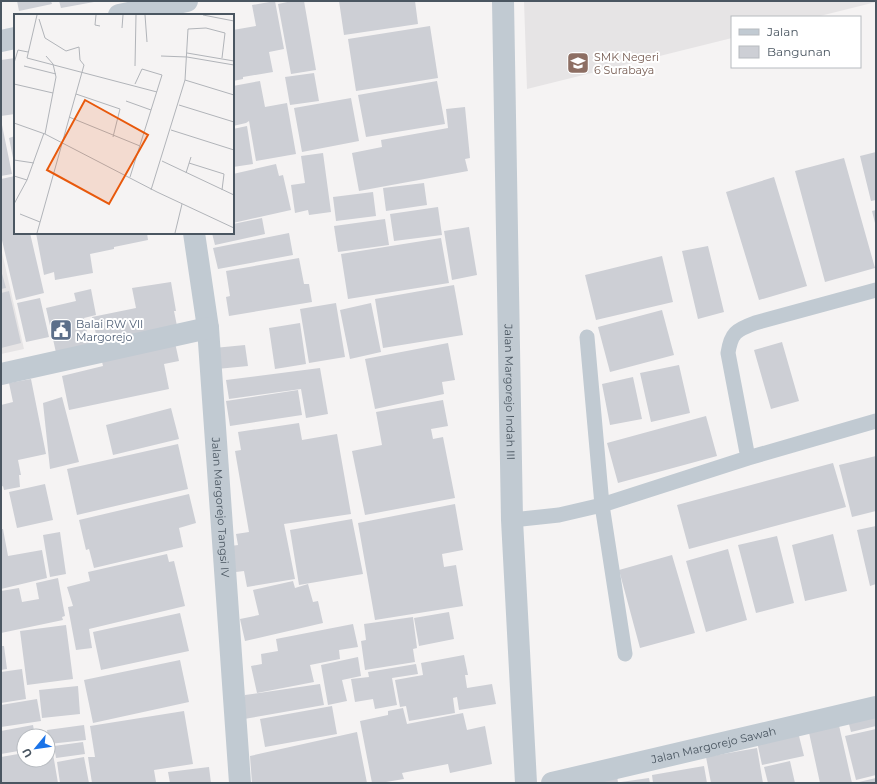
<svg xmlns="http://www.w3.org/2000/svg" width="877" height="784" viewBox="0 0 877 784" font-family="Montserrat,sans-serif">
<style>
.education{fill:#e6e4e5}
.building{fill:#cdcfd5}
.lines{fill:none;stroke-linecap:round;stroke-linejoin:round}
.service{stroke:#c1cad2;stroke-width:15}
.minor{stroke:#c1cad2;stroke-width:22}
.labels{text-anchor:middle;stroke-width:4;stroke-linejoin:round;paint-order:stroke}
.education-label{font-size:11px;fill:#785e54;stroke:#fff;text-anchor:start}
.service-label{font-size:11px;fill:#4e5e75;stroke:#fff;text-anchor:start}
.street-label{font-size:11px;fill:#4a5661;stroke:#fff}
.inset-road{fill:none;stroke:#b1b4b9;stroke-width:1}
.view{fill:#e8590c;fill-opacity:0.15;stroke:#e8590c;stroke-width:2}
.inset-edge{fill:none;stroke:#4a5661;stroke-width:2}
</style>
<rect width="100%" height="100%" fill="#f5f3f3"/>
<path class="education" d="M 524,1 L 876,1 L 876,2 L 816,17 L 732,17 L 732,38 L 527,89 Z
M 1,248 L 24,349 L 1,354 Z"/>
<path class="building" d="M 17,1 L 51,1 L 52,4 L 19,11 Z
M 59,1 L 94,1 L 94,2 L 61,8 Z
M 275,1 L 284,49 L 269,52 L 273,72 L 243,77 L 243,79 L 233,81 L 233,30 L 256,26 L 252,5 Z
M 292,1 L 304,1 L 316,70 L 291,74 L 278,4 Z
M 339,1 L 415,1 L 418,24 L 344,35 Z
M 430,26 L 438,78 L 356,91 L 348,39 Z
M 15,58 L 15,114 L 1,116 L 1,60 Z
M 314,73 L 319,101 L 290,105 L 285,77 Z
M 260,81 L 265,107 L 287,103 L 296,154 L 256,161 L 249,121 L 246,123 L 233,126 L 233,86 Z
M 437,81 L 445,124 L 366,137 L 358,95 Z
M 351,98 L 359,141 L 302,152 L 294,108 Z
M 465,107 L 470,158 L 465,159 L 468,171 L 359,191 L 352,153 L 382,147 L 381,140 L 448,128 L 446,109 Z
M 1,125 L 2,125 L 12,174 L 1,176 Z
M 247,126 L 253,164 L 233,167 L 233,129 Z
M 15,136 L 15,163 L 14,163 L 9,138 Z
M 876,152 L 876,200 L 871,201 L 860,156 Z
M 323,153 L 331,212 L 309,215 L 308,210 L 295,213 L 291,185 L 305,183 L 301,156 Z
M 844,158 L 875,268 L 825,282 L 795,171 Z
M 276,164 L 279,176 L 283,175 L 291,210 L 233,223 L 233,174 Z
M 15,176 L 15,233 L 30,233 L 44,293 L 16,300 L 1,236 L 1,179 Z
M 774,177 L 807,286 L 759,300 L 726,192 Z
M 424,183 L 427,205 L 386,211 L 383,188 Z
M 373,192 L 376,216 L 336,221 L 333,197 Z
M 438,207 L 442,235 L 394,241 L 390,214 Z
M 876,210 L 876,223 L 875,223 L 872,211 Z
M 262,218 L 265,234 L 215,245 L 212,233 L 233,233 L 233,224 Z
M 385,219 L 389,245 L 338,252 L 334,226 Z
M 469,227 L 477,275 L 452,280 L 444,231 Z
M 36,233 L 147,233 L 148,240 L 114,247 L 114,249 L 90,254 L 93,273 L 55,280 L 54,272 L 44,275 Z
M 289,233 L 293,255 L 218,269 L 213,248 Z
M 441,238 L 449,283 L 348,299 L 341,254 Z
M 708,246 L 724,312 L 698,319 L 682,251 Z
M 662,256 L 673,302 L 596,320 L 585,275 Z
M 299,258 L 304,284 L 309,284 L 312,302 L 229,316 L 226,297 L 230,296 L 226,271 Z
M 1,270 L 6,288 L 1,289 Z
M 171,282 L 176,311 L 174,311 L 178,331 L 99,347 L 92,317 L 136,308 L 132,288 Z
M 454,285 L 463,335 L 383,348 L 375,299 Z
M 91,289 L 96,315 L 84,318 L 91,350 L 57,357 L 46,308 L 76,301 L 74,293 Z
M 9,291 L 21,343 L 1,348 L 1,293 Z
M 40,298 L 49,337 L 26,342 L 17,303 Z
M 336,303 L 345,357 L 309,363 L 300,309 Z
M 371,303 L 381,352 L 350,359 L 340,310 Z
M 662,310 L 674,355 L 610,372 L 598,327 Z
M 300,323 L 306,364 L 275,369 L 269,328 Z
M 174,338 L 179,361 L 164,364 L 169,389 L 69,410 L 62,376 L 103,366 L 100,353 Z
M 782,342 L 799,401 L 771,409 L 754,350 Z
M 448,343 L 455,380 L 442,382 L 444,394 L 375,409 L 365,359 Z
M 245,345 L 248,366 L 217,369 L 214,348 Z
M 679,365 L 690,413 L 651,422 L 640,373 Z
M 320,368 L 328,414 L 306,418 L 301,389 L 229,399 L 226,380 Z
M 633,377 L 642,419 L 610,425 L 602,384 Z
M 31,379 L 46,454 L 18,460 L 21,475 L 19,475 L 20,487 L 4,490 L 3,486 L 1,487 L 1,405 L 13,402 L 9,383 Z
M 298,390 L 302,415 L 230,426 L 226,401 Z
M 62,397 L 79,462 L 50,469 L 43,403 Z
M 443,400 L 448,426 L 431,429 L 433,439 L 443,437 L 455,498 L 365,515 L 352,451 L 382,445 L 376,412 Z
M 171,408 L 179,439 L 113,455 L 106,425 Z
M 706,416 L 717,456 L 618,483 L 607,443 Z
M 299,423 L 302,440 L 337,434 L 351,514 L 284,524 L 295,579 L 247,587 L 244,571 L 236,572 L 231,546 L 238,545 L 236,534 L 249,532 L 235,451 L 241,450 L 238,432 Z
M 178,444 L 188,489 L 77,515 L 67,469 Z
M 876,456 L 876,511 L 852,517 L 839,465 Z
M 833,463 L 846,507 L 689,549 L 677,505 Z
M 45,484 L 53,520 L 17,528 L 9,492 Z
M 189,494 L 196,523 L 179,528 L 183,547 L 94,568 L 89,549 L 86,550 L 79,520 Z
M 455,504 L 463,550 L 442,554 L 444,567 L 456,565 L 463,606 L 375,620 L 358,523 Z
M 352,519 L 363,574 L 299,585 L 290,530 Z
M 876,526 L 876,584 L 870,586 L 857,530 Z
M 1,529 L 3,529 L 8,556 L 42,550 L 47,578 L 1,589 Z
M 60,532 L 66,574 L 50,577 L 43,535 Z
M 833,534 L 847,591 L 805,601 L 792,545 Z
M 777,536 L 794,603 L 756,613 L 738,545 Z
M 728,549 L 747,620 L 706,632 L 686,561 Z
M 167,554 L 169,562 L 174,561 L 185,606 L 89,629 L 92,648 L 76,650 L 68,607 L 73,606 L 67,587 L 90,581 L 88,572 Z
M 672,555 L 695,633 L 640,648 L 619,570 Z
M 58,578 L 65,616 L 62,617 L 63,620 L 1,633 L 1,591 L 19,588 L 22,602 L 39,599 L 36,583 Z
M 293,581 L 295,588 L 308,584 L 313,602 L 318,601 L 323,623 L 245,641 L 240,619 L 259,615 L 253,590 Z
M 449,612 L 454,639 L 419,646 L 414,618 Z
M 180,613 L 189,651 L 101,670 L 93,632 Z
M 413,617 L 417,648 L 413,649 L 415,662 L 365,670 L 361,641 L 366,640 L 364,624 Z
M 353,624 L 358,647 L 339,650 L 340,659 L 310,665 L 314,682 L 257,693 L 251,666 L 262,664 L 261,654 L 278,651 L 276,639 Z
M 66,625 L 73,679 L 27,685 L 20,631 Z
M 1,646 L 4,646 L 7,669 L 1,670 Z
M 464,655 L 468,675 L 465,675 L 467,688 L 492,684 L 496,704 L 459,710 L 457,697 L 453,698 L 455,713 L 409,721 L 406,706 L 400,707 L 395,680 L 423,675 L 421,663 Z
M 358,657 L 361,676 L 342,680 L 347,701 L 328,705 L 321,665 Z
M 180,660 L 189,702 L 93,723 L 84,680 Z
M 416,664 L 418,674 L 392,678 L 397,705 L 375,709 L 373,699 L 355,702 L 351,679 L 369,677 L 368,672 Z
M 22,669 L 26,699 L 1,703 L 1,672 Z
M 320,684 L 324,705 L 244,719 L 245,695 Z
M 78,686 L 80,714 L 42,718 L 39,690 Z
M 37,699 L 41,721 L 1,727 L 1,705 Z
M 332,706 L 337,734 L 265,747 L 260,719 Z
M 403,708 L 407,724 L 463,713 L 467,730 L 485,726 L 492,764 L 450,773 L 448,764 L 402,773 L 404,779 L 380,783 L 372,783 L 360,721 L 388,715 L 388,711 Z
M 876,709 L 876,726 L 851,732 L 847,716 Z
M 184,711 L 193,764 L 154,770 L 156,782 L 92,783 L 88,757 L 95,757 L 90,726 Z
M 838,721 L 852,783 L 820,783 L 808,728 Z
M 33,725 L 35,736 L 24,736 L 24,750 L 1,754 L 1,731 Z
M 84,725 L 86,740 L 49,744 L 47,730 Z
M 797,728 L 804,756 L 762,765 L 756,737 Z
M 876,729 L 876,775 L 856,780 L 845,736 Z
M 357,732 L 367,783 L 252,783 L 250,756 Z
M 83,742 L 85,754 L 56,758 L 54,746 Z
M 52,748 L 58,783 L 1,783 L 1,757 L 24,753 L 24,760 L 48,760 L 48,749 Z
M 757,748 L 763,783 L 711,783 L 706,757 Z
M 84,757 L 89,783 L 60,783 L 57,762 Z
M 790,761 L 795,783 L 768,783 L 764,767 Z
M 704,766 L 707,783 L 653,783 L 652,775 Z
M 209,767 L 211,783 L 170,783 L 168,772 Z
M 617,775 L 618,783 L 588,783 Z
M 649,778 L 650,783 L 621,783 L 621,782 Z
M 876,778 L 876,783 L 859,783 L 859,782 Z"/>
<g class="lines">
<path class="service" d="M 587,337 L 602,505 L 625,654
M 748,458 L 728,353 C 731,333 736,330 755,323 L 876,290
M 512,520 L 559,515 L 602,505 L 748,458 L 876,421"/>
<g class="minor">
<path id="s1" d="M 503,1 L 512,520 L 526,783"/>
<path d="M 119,15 L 187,1"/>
<path d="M 1,41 L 15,38"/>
<path id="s2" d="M 194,233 L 208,328 L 240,783"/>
<path d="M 1,374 L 208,328"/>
<path id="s3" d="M 552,783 L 876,707"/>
</g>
</g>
<defs>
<g id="school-square" transform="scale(1.15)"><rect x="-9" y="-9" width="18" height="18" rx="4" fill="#8d6e63" stroke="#fff"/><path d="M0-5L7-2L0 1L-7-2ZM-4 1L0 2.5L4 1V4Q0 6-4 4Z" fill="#fff"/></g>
<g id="civic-square" transform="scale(1.15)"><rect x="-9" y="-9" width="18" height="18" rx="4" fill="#5c6f8a" stroke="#fff"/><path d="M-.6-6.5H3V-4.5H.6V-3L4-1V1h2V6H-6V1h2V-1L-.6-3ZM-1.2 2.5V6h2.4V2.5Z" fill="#fff"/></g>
</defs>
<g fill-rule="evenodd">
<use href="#school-square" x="578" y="63"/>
<use href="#civic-square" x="61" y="330"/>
</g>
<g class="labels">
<g class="education-label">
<text x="594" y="61">SMK Negeri<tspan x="594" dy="13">6 Surabaya</tspan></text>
</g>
<g class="service-label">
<text x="76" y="328">Balai RW VII<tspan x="76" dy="13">Margorejo</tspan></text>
</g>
<g class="street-label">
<text dy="4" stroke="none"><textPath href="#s1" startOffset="391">Jalan Margorejo Indah III</textPath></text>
<text dy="4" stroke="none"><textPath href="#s2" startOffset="276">Jalan Margorejo Tangsi IV</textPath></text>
<text dy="4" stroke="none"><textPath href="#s3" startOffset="166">Jalan Margorejo Sawah</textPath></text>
</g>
</g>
<g transform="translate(14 14)">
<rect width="220" height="220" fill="#f5f3f3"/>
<path class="inset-road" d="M 23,1 L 13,44 L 143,78M 82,1 L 81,11 L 86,12M 131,1 L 133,28M 189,1 L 220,7M 108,14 L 109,1M 173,39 L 220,47M 147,42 L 173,43 L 220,51M 0,49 L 4,36 L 14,38M 10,52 L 42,60M 121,52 L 122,1M 171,66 L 220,81M 0,70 L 39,79M 62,80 L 106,95 L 99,123M 112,87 L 137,96M 165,91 L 220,108M 55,103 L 126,132M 0,109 L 31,120 L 143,178 L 220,214M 157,116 L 220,136M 31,120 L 42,63 L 39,50 L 32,42M 0,146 L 20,149M 148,147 L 220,181M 175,149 L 210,160 L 208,176M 172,159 L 177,143M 0,162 L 13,166M 116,163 L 148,61 L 128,55 L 121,70M 137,176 L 171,66 L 174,15 L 192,14 L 211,19 L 208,44M 0,190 L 13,166 L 30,119M 6,200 L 26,208M 23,219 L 70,51 L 66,46 L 65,33 L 52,37 L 31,24 L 25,5M 161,219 L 168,190"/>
<path class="view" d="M 71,86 L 134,121 L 95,190 L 33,156 Z"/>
<rect width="220" height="220" class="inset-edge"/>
</g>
<rect width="877" height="784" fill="none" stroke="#4a5661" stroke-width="4"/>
<rect x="731" y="16" width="130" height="52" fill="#ffffff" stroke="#b7bbc0"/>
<rect x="739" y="29" width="20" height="6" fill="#c1cad2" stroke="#b7bbc0"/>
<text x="767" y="36" font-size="12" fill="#4a5661">Jalan</text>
<rect x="739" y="46" width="20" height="12" fill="#cdcfd5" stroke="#b7bbc0"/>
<text x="767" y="56" font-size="12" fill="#4a5661">Bangunan</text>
<g transform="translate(36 748) rotate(241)"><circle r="19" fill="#ffffff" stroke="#b7bbc0"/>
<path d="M0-3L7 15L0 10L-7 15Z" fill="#1a73e8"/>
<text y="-6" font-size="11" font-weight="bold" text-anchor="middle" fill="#4a5661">U</text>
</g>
</svg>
